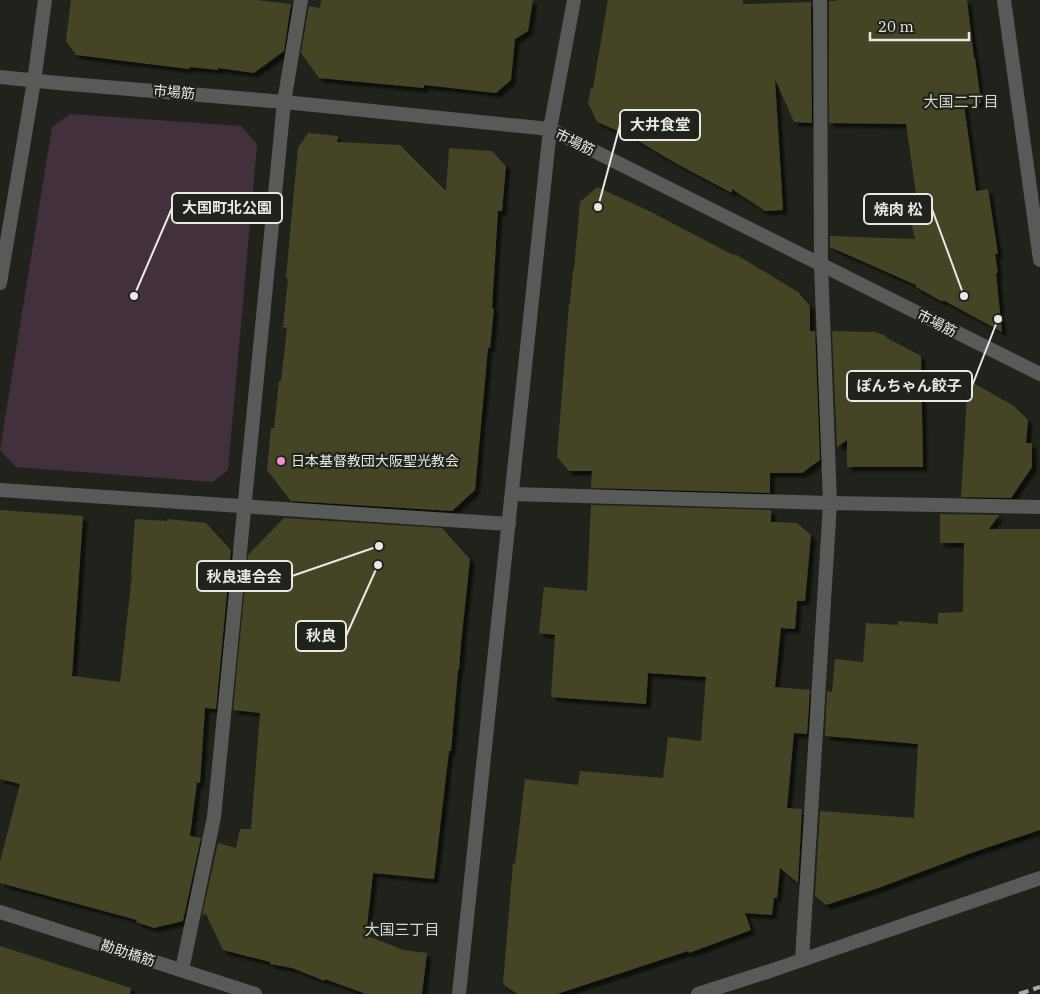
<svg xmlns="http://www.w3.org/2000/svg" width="1040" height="994" viewBox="0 0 1040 994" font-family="'IBM Plex Serif','Noto Sans JP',serif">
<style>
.green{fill:#42313c}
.building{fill:#444528;filter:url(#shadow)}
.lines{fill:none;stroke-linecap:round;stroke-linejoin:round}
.minor{stroke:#595957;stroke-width:14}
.tertiary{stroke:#595957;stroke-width:14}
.rail{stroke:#acada9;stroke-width:4;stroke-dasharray:10 5;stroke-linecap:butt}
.poi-dot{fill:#f491d4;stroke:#22221d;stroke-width:2}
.labels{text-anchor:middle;stroke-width:4.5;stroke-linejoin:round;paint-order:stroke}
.street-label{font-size:14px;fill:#e8e9e5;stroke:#22221d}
.poi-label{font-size:14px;fill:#e8e9e5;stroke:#22221d;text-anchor:start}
.neighbourhood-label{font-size:15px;fill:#d6d7d0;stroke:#22221d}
.leader{fill:none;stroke:#e8e9e5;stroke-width:2}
.callout-dot{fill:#e8e9e5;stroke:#22221d;stroke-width:2}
.callout{fill:#22221d;stroke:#e8e9e5;stroke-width:2}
.callout-label{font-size:15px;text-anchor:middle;font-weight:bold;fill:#e8e9e5}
</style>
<defs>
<filter id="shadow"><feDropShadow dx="4.5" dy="4.5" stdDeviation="1" flood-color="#0009"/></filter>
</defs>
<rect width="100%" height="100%" fill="#22221d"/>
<path class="green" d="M 70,114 L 241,126 L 257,144 L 228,470 L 213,482 L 16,467 L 0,450 L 52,127 Z"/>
<path class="building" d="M 71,0 L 256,0 L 291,4 L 284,51 L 254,73 L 218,68 L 218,70 L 190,67 L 189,69 L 76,55 L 66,41 Z
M 321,0 L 533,0 L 528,31 L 515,39 L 511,80 L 496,93 L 424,85 L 424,88 L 319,78 L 301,53 L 309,6 L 320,8 Z
M 608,0 L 743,0 L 743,4 L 811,2 L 812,123 L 794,122 L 775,79 L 783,210 L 765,211 L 732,189 L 732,193 L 677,164 L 630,136 L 597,122 L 588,103 L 591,88 L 593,88 Z
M 836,0 L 967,0 L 974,58 L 975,58 L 981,103 L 964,105 L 976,191 L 988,189 L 998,254 L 995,254 L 998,273 L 996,273 L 1002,332 L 943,300 L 943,302 L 916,287 L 916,285 L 830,247 L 830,236 L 915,239 L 910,215 L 915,214 L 913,201 L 917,200 L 906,124 L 829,123 L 829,1 L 836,1 Z
M 308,133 L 338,136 L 337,142 L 400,145 L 446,191 L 449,148 L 492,151 L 506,166 L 502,211 L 498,211 L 492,308 L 494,308 L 490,348 L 488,348 L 475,490 L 452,511 L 291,501 L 267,470 L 271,428 L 274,428 L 279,381 L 281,381 L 287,328 L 283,327 L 288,279 L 286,278 L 298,148 Z
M 597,187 L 647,210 L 735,256 L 735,254 L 798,292 L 810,306 L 810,331 L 815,331 L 820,460 L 802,473 L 770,473 L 770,493 L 591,488 L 592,471 L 569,471 L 557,457 L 569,304 L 570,304 L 573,270 L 574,270 L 580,202 Z
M 832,331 L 875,332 L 886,336 L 887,338 L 921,356 L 923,467 L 847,467 L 847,440 L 837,447 Z
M 968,380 L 1014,406 L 1028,420 L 1026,443 L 1032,443 L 1032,467 L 1011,498 L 961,497 Z
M 591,505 L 771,510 L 771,522 L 797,523 L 811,535 L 805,601 L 797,601 L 795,629 L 781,628 L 775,687 L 810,690 L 807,734 L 794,733 L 787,808 L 802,809 L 798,883 L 780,868 L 777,898 L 774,898 L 772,915 L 745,913 L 751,930 L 689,953 L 688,951 L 557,994 L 517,994 L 503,984 L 513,863 L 515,864 L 525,779 L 578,785 L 580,771 L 663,778 L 668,737 L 701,741 L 706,677 L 648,673 L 646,704 L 551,697 L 555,635 L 539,633 L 544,587 L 587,591 Z
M 0,510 L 83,516 L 72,676 L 120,682 L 132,575 L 131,575 L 135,519 L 167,521 L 167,519 L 206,523 L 231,550 L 216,709 L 205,708 L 200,783 L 197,782 L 190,836 L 201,838 L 183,921 L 154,928 L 136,922 L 137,920 L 0,883 L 0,862 L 20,784 L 0,779 Z
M 940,514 L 999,515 L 989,529 L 1040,529 L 1040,830 L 971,853 L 881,887 L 826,905 L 815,896 L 820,811 L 914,818 L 918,744 L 825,736 L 827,691 L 832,692 L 835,659 L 863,662 L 866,623 L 898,625 L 898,621 L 938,624 L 938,613 L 963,612 L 964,543 L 940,543 Z
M 284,518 L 442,528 L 470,559 L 461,643 L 459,670 L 458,670 L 451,751 L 449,751 L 434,879 L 373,873 L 366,935 L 403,950 L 427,953 L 422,994 L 366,994 L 325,979 L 325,981 L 292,968 L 270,964 L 270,962 L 223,950 L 206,914 L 202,915 L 218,843 L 236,848 L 240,829 L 251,829 L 260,713 L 233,710 L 248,555 Z
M 0,946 L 131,988 L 130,994 L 0,994 Z"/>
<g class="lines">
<path class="minor" d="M 1004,0 L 1040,260
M 34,81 L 45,0
M 512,494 L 830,503 L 1040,507
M 802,960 L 830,503 L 821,265 L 820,0
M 182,970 L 214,817 L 284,102 L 301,0"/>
<path class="tertiary" d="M 0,77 L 58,83 L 284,102 L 550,129 L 1040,374
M 0,283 L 34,81
M 0,490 L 509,524
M 0,912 L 255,994
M 459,994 L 550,129 L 574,0
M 698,994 L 770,971 L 1040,878"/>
<path class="rail" d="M 1019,994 L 1040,987"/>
</g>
<circle class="poi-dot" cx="281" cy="461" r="5"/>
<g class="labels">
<g class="street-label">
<text transform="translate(174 92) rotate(5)" y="5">市場筋</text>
<text transform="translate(575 142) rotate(26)" y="5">市場筋</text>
<text transform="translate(937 323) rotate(27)" y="5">市場筋</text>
<text transform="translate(128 953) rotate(18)" y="5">勘助橋筋</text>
</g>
<g class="poi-label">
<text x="291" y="466">日本基督教団大阪聖光教会</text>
</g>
<g class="neighbourhood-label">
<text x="961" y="107">大国二丁目</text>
<text x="402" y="935">大国三丁目</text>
</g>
</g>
<path class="leader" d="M598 207L620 125M134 296L172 208M964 296L932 209M998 319L972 386M379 546L292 576M378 565L346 636"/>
<g class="callout-dot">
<circle cx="598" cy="207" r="5"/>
<circle cx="134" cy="296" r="5"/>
<circle cx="964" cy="296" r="5"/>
<circle cx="998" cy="319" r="5"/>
<circle cx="379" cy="546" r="5"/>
<circle cx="378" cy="565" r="5"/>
</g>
<g class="callout">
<rect x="620" y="110" width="80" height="30" rx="5"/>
<rect x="172" y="193" width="110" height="30" rx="5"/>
<rect x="864" y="194" width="68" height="30" rx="5"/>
<rect x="847" y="371" width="125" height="30" rx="5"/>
<rect x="197" y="561" width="95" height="30" rx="5"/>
<rect x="296" y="621" width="50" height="30" rx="5"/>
</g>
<g class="callout-label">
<text x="660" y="130">大井食堂</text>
<text x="227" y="213">大国町北公園</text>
<text x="898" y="215">焼肉 松</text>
<text x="909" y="391">ぽんちゃん餃子</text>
<text x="244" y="582">秋良連合会</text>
<text x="321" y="641">秋良</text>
</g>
<path d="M870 32v8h99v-8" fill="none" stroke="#e8e9e5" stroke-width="2.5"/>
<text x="878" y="32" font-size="15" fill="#e8e9e5" stroke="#22221d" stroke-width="4" paint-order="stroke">20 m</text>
</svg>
